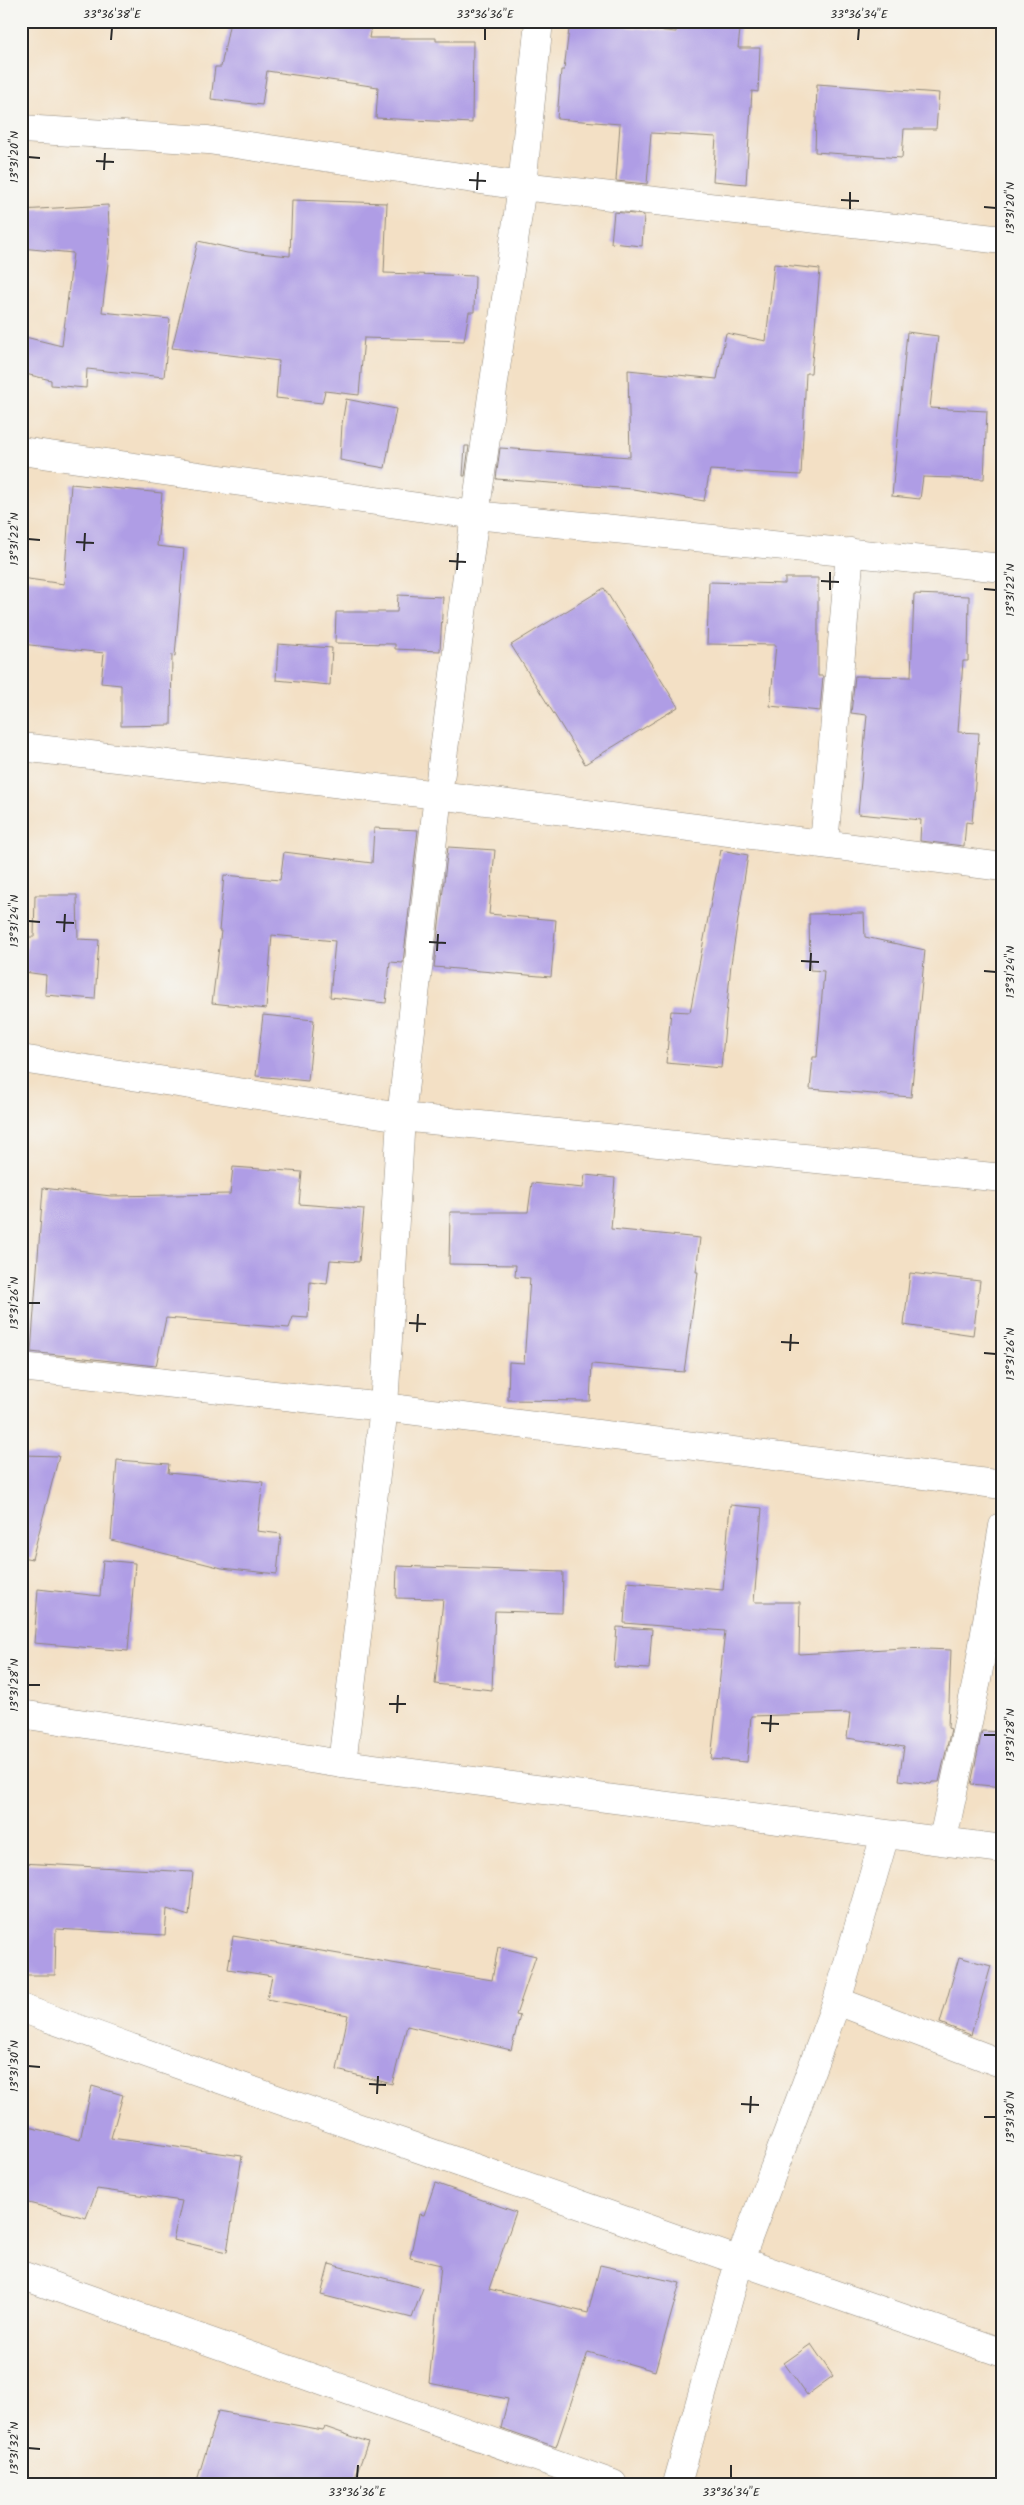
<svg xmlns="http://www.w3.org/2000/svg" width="1024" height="2505" viewBox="0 0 1024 2505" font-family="Kalam,sans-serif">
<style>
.building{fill:#af9de5}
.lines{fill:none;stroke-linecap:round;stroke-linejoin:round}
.minor-casing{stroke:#8f8678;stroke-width:29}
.minor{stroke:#fff;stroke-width:28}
.ticks{fill:none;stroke:#2b2b2b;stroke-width:2}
.neatline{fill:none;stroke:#2b2b2b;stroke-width:2}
.ticks-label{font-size:12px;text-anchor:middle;fill:#2b2b2b}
</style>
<rect width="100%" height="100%" fill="#f6f6f2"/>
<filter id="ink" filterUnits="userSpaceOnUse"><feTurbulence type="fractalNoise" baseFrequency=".02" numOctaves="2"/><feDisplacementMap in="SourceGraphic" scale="10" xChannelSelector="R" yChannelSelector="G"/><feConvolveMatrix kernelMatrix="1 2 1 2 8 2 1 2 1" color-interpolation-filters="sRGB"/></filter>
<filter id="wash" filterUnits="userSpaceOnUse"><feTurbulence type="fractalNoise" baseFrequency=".0096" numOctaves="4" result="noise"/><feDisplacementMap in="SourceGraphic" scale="20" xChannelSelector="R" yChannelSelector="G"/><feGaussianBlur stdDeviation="1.12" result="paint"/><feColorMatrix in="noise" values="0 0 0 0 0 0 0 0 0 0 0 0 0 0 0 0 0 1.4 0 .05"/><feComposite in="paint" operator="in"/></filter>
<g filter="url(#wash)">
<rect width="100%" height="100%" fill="#f3e0c5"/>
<g id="blocks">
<path class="building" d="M 230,21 L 372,21 L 369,38 L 436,38 L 436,41 L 473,41 L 472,123 L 376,118 L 378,87 L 267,71 L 262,105 L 211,99 L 215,67 L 221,67 Z
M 570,21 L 676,32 L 677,21 L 741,21 L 738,48 L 760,48 L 758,92 L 752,91 L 746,184 L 713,181 L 716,137 L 651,133 L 647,184 L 616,181 L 620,124 L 557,119 L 561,70 L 564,70 Z
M 817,84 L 939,93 L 936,129 L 904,129 L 902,158 L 815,152 Z
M 292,200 L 387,203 L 384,273 L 475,276 L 474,312 L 469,312 L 464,341 L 364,338 L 359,395 L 325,391 L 322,403 L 276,398 L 279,361 L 172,348 L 198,241 L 248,252 L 290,256 Z
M 108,205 L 110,247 L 102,312 L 170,319 L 164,377 L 87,369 L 86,388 L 51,385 L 51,380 L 21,373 L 21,336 L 62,346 L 73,253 L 21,248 L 21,210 Z
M 614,212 L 644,215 L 642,246 L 611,243 Z
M 774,264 L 820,269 L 811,373 L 806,373 L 801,475 L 710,470 L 704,501 L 633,489 L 496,479 L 500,448 L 630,457 L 628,370 L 717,379 L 726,333 L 766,341 Z
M 907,332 L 938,336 L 930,408 L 987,411 L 984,479 L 923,477 L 920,499 L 892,496 Z
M 346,399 L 396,409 L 385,468 L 340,460 L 342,424 Z
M 465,446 L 469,446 L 465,476 L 463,476 Z
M 71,484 L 162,493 L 157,546 L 184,549 L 175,656 L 172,655 L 171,725 L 121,726 L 121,685 L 101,683 L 104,653 L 21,644 L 21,578 L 64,584 Z
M 785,578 L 818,578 L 818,676 L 823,676 L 820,711 L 770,706 L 776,645 L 707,644 L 709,582 L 785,584 Z
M 604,588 L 678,707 L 585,764 L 511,645 Z
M 914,594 L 969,596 L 968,661 L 963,661 L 958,732 L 979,733 L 972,823 L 966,822 L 964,846 L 920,841 L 921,820 L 858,814 L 867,715 L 851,713 L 855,676 L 911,677 Z
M 398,595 L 443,597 L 440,651 L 395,649 L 395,644 L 335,643 L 336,612 L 397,612 Z
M 278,644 L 332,648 L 330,685 L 276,680 Z
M 374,828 L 418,830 L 403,963 L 390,962 L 386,1003 L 330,997 L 335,941 L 272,935 L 266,1009 L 212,1003 L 221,931 L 219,931 L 224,875 L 280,880 L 284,852 L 372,863 Z
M 448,847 L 495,850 L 489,914 L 556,920 L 551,977 L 434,967 Z
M 721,850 L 748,855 L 731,964 L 721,1068 L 666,1063 L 671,1011 L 690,1012 Z
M 35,895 L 77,895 L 78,939 L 99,940 L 95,999 L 45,995 L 46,975 L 24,972 L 28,937 L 34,937 Z
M 864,913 L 865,937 L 925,950 L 911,1097 L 810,1089 L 813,1057 L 817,1057 L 824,971 L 810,970 L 809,914 Z
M 263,1015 L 314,1020 L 308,1081 L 256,1076 Z
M 233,1167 L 302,1172 L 299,1204 L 364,1209 L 359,1262 L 330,1260 L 327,1284 L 310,1282 L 308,1318 L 293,1317 L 289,1328 L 166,1318 L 156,1366 L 31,1352 L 43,1188 L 111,1196 L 230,1194 Z
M 585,1175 L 615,1178 L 611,1229 L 700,1238 L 696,1272 L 698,1272 L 684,1372 L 592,1364 L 590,1401 L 508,1400 L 509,1362 L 524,1363 L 530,1278 L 515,1277 L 516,1265 L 449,1264 L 450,1212 L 528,1212 L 532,1183 L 583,1188 Z
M 910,1273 L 980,1281 L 973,1335 L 904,1325 Z
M 24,1455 L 59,1456 L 32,1559 L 21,1557 L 21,1482 Z
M 117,1460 L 169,1464 L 168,1473 L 263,1482 L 257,1531 L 281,1534 L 277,1574 L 222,1568 L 111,1540 Z
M 730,1505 L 762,1508 L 754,1602 L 800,1602 L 799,1654 L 903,1648 L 951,1650 L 948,1728 L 951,1729 L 939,1782 L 932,1782 L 931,1784 L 899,1780 L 904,1747 L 847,1738 L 850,1713 L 751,1716 L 747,1762 L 711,1759 L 725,1631 L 624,1623 L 627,1582 L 723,1590 Z
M 103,1560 L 135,1563 L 128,1651 L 34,1643 L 38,1589 L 100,1596 Z
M 397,1566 L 563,1572 L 562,1613 L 495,1611 L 492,1690 L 435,1684 L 443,1599 L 396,1598 Z
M 617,1627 L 652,1629 L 649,1669 L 614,1667 Z
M 982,1731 L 1003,1732 L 1003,1787 L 971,1784 Z
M 21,1863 L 193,1872 L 189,1916 L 167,1909 L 165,1935 L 56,1929 L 55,1975 L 21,1975 Z
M 233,1936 L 492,1980 L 498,1947 L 536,1956 L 516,2015 L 520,2016 L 511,2050 L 407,2026 L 392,2084 L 337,2070 L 348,2015 L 267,1999 L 272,1976 L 228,1969 Z
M 959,1957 L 991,1966 L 971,2035 L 940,2023 Z
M 92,2086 L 123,2095 L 111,2138 L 242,2156 L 227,2252 L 173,2240 L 182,2201 L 97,2189 L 86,2218 L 21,2201 L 21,2125 L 80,2140 Z
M 435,2183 L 516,2212 L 489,2289 L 588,2313 L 600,2265 L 680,2283 L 655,2371 L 588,2352 L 556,2447 L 501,2428 L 508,2399 L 429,2383 L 441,2265 L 410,2258 L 419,2214 L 424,2215 Z
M 329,2264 L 423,2288 L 412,2318 L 321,2295 Z
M 811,2344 L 833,2376 L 807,2395 L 784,2363 Z
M 218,2411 L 323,2430 L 325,2427 L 368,2442 L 353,2484 L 196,2484 Z"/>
</g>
</g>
<g filter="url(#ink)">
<use href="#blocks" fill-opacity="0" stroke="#8f8678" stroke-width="1"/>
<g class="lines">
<g class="minor-casing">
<path id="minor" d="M 21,129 L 208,140 L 522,186 L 1003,240
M 21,451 L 475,515 L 1003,568
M 21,747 L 438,795 L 1003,867
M 824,844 L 850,552
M 21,1059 L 401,1117 L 1003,1178
M 21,1367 L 384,1407 L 1003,1485
M 21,1714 L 342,1764 L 1003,1849
M 342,1764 L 384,1407 L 401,1117 L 438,795 L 475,515 L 522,186 L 539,21
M 943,1839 L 977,1680 L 1003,1526
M 837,2001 L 1003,2064
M 21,2008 C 206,2076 393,2139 578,2204 C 720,2254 861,2304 1003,2353
M 21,2275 L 613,2484
M 677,2484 L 739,2262 L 837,2001 L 885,1835"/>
</g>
<use href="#minor" class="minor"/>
</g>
</g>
<path class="ticks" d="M 111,40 L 112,28M 485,40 L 485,28M 858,40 L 859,28M 28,157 L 40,158M 96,161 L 114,162M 104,170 L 105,153M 469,180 L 486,181M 477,190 L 478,172M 841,200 L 859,201M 984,207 L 996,208M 850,209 L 850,192M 28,539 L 40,540M 76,542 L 94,543M 84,551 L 85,533M 449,561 L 466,562M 457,570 L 458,553M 821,581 L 839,582M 984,589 L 996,590M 830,590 L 830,572M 28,921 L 40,922M 56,922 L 74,923M 64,932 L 65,914M 429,942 L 446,943M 437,951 L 438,934M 801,961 L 819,962M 810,971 L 811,953M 984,971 L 996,972M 28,1303 L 40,1303M 409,1323 L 426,1324M 417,1332 L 418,1314M 781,1342 L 799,1343M 790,1351 L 791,1334M 984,1353 L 996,1354M 28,1685 L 40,1685M 389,1704 L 406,1704M 397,1713 L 398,1695M 761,1723 L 779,1724M 770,1732 L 771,1715M 984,1735 L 996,1735M 28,2066 L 40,2067M 369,2084 L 386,2085M 377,2094 L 378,2076M 741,2104 L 759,2105M 750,2113 L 751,2096M 984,2117 L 996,2117M 28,2448 L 40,2449M 357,2478 L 358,2465M 731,2478 L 731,2465"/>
<rect width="1024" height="2505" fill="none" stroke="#f6f6f2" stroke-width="55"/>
<rect x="28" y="28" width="968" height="2450" class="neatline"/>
<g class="ticks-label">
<text x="112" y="18">33°36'38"E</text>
<text x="485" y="18">33°36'36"E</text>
<text x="859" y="18">33°36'34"E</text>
<text transform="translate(14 157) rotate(-90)" y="4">13°31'20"N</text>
<text transform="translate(1010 208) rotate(-90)" y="4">13°31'20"N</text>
<text transform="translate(14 539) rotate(-90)" y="4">13°31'22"N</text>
<text transform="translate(1010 590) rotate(-90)" y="4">13°31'22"N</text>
<text transform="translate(14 921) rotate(-90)" y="4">13°31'24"N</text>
<text transform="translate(1010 972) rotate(-90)" y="4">13°31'24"N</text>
<text transform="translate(14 1303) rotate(-90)" y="4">13°31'26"N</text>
<text transform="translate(1010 1354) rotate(-90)" y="4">13°31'26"N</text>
<text transform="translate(14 1685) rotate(-90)" y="4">13°31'28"N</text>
<text transform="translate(1010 1735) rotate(-90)" y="4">13°31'28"N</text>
<text transform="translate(14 2066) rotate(-90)" y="4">13°31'30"N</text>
<text transform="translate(1010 2117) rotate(-90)" y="4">13°31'30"N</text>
<text transform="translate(14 2448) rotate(-90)" y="4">13°31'32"N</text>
<text x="357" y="2496">33°36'36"E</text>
<text x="731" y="2496">33°36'34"E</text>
</g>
</svg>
